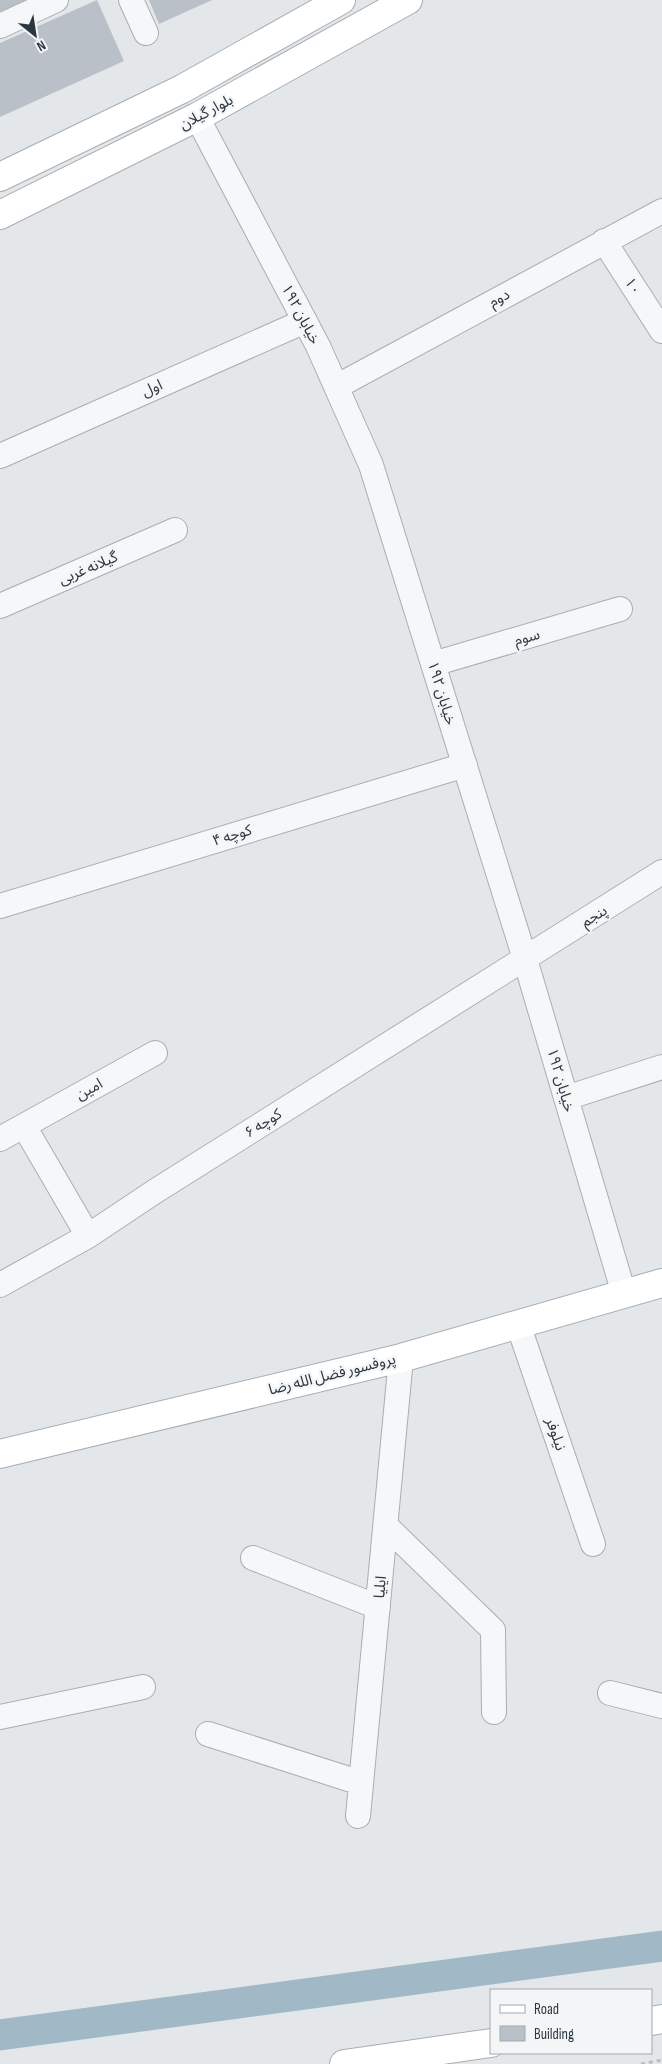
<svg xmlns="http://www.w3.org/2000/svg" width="662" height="2064" viewBox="0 0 662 2064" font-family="'Sofia Sans Condensed','Noto Sans Arabic',sans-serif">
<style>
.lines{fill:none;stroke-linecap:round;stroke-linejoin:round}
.canal{stroke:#a1b8c7;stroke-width:31}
.building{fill:#bac0c7}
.minor-casing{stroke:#a8aeb4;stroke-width:26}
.secondary-casing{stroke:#a8aeb4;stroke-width:30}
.path{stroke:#b9bdc2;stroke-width:3;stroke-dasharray:4 4;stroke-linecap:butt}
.minor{stroke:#f5f7f9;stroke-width:24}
.secondary{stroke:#fff;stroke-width:28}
.labels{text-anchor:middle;stroke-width:4.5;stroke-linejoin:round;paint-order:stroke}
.street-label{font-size:15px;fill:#2c3641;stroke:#f3f5f7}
</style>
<rect width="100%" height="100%" fill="#e3e7ea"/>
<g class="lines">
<path class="canal" d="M 0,2035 L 662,1946"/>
</g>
<path class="building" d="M 0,0 L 26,0 L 0,12 Z
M 97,0 L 124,61 L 0,117 L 0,43 Z
M 149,0 L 212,0 L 159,24 Z"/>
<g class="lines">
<g class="minor-casing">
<path id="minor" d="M 131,0 L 146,33
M 0,26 L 56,0
M 197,117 L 318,346 L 371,465 L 525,959 L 624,1294
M 604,241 L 662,331
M 336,387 L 662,211
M 0,456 L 305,321
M 0,606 L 175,530
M 433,664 L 620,609
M 0,906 L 465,765
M 566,1098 L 662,1067
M 24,1126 L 88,1236
M 0,1139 L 155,1053
M 0,1285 L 88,1236 L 154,1192 L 662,872
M 518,1324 L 593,1544
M 386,1526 L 493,1630 L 494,1712
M 253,1558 L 378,1607
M 610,1693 L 662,1706
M 0,1717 L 143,1687
M 208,1734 L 361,1783
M 358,1816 L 401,1358"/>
</g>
<g class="secondary-casing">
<path id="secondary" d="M 0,177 L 182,89 L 341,0
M 0,215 L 197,117 L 408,0
M 0,1454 L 401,1358 L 662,1283
M 651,2021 L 662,2019
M 344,2064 L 491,2043"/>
</g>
<path class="path" d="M 641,2064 L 662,2060"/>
<use href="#minor" class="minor"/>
<use href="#secondary" class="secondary"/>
</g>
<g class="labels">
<g class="street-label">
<text transform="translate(206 112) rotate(-28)" y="5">بلوار گیلان</text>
<text transform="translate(633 286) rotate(57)" y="5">۱۰</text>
<text transform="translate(499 298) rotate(-29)" y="5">دوم</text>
<text transform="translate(301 314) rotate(62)" y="5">خیابان ۱۹۲</text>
<text transform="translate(152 388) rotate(-24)" y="5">اول</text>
<text transform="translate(88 568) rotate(-23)" y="5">گیلانه غربی</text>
<text transform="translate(527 637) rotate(-16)" y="5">سوم</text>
<text transform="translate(442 693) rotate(73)" y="5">خیابان ۱۹۲</text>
<text transform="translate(232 835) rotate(-17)" y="5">کوچه ۴</text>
<text transform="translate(594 916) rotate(-32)" y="5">پنجم</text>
<text transform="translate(561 1080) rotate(74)" y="5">خیابان ۱۹۲</text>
<text transform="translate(89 1089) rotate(-29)" y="5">امین</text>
<text transform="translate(263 1123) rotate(-32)" y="5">کوچه ۶</text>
<text transform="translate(332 1374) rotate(-14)" y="5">پروفسور فضل الله رضا</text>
<text transform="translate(556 1434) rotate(71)" y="5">نیلوفر</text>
<text transform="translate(380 1587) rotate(-85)" y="5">ایلیا</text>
</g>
</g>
<rect x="490" y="1989" width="162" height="65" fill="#f3f5f7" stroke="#a3a9ae"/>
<rect x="500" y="2005" width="25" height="8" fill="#ffffff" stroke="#a3a9ae"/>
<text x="534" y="2014" font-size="15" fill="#2c3641">Road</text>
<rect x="500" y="2026" width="25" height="15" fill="#bac0c7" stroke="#a3a9ae"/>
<text x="534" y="2039" font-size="15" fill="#2c3641">Building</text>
<g transform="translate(35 35) rotate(150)" stroke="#f3f5f7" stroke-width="4" paint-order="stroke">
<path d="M0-4L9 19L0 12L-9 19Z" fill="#2c3641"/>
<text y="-8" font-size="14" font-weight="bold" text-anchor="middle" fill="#2c3641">N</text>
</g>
</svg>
